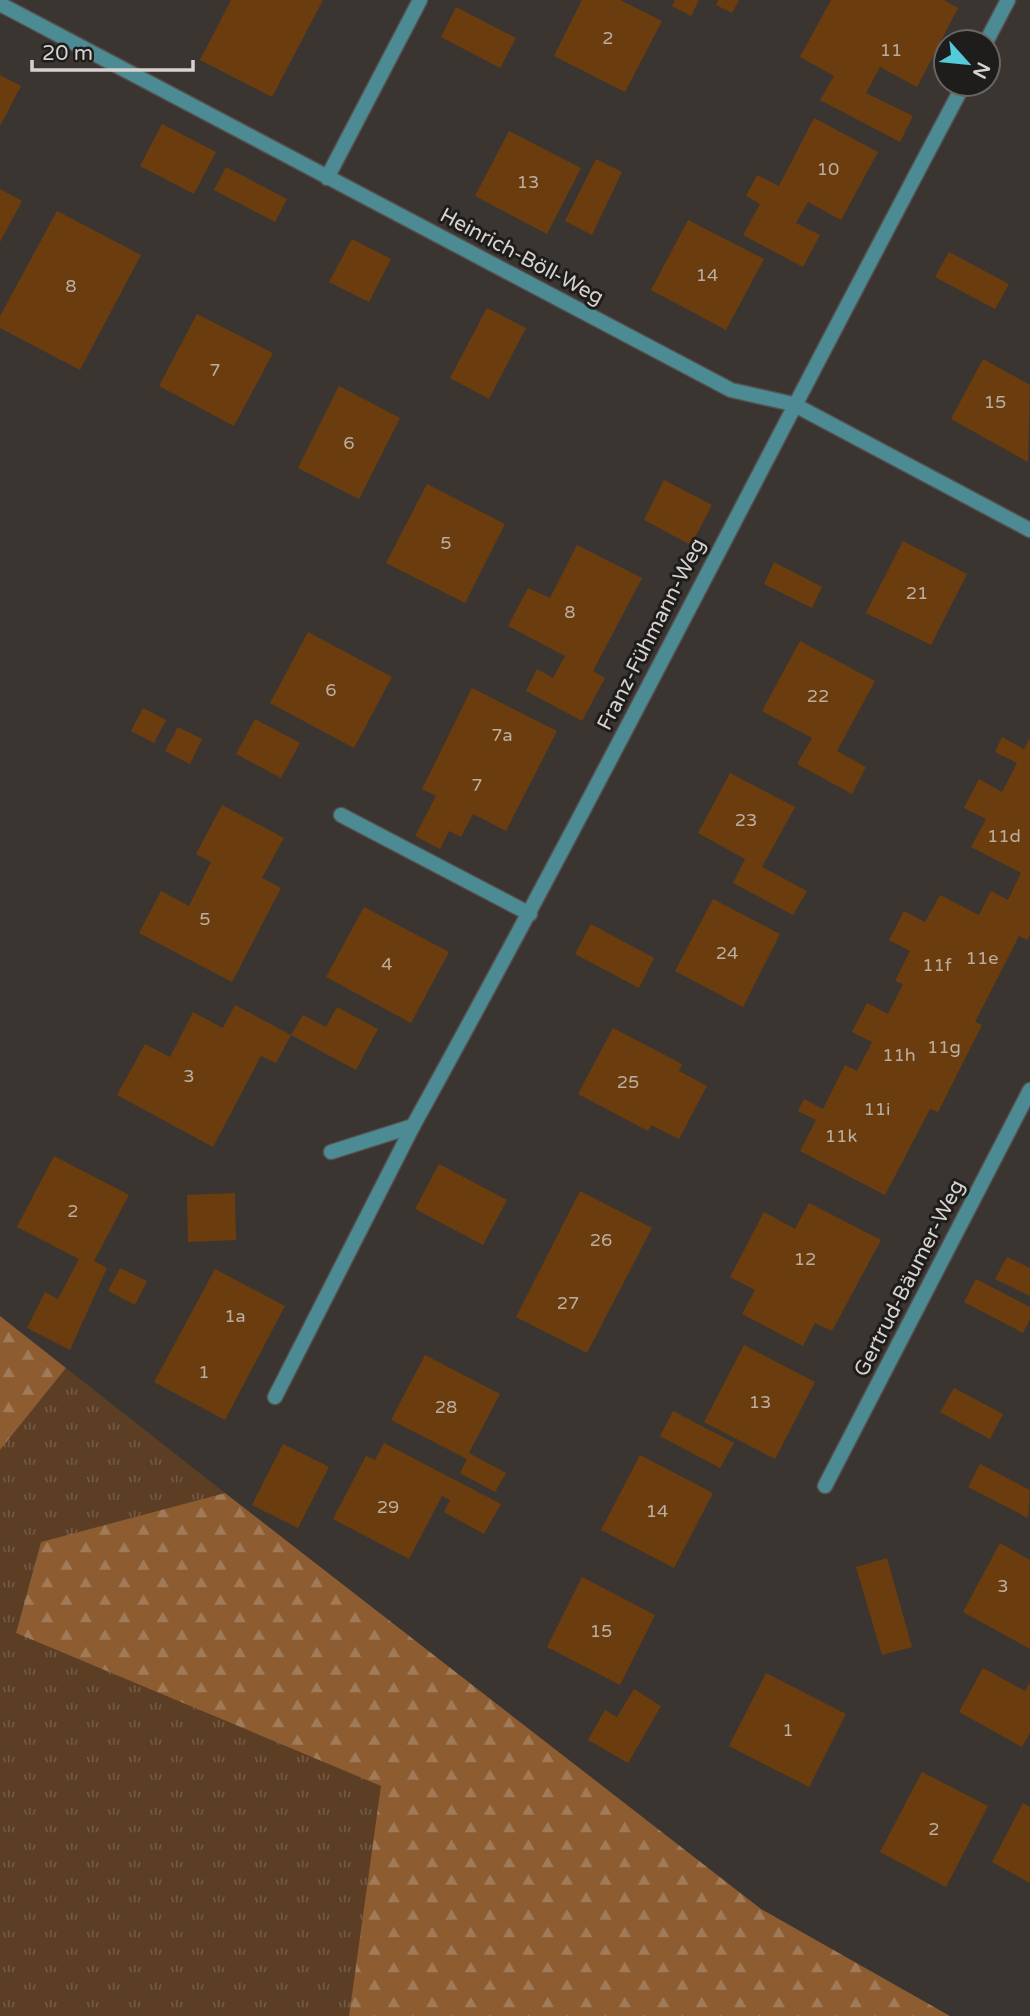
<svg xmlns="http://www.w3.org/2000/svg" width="1030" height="2016" viewBox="0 0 1030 2016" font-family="'Varela Round',sans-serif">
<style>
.grass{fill:url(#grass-tufts)}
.forest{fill:url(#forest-firs)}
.building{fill:#6b3d0e}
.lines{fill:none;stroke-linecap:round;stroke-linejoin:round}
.service-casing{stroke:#56514e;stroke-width:17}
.minor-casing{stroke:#56514e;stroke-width:17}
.service{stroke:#4c8b94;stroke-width:14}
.minor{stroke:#4c8b94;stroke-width:14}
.labels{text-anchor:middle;stroke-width:6;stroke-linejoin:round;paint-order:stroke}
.number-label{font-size:18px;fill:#bbada0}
.street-label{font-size:21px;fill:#d6d2d0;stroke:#1f1d1b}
</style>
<defs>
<pattern id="grass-tufts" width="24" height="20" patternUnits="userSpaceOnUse" patternTransform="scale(1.75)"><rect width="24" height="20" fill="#5c3e25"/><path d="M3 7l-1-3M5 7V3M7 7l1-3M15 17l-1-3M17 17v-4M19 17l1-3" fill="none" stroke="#735944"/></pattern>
<pattern id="forest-firs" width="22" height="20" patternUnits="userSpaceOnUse" patternTransform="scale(1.75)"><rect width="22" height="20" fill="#8d5c31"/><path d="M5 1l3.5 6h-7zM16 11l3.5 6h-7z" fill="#a17a57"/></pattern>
</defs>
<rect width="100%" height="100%" fill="#3a3531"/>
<path class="grass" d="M 66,1368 L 225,1493 L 41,1542 L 16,1633 L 382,1786 L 349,2016 L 0,2016 L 0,1450 Z"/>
<path class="forest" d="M 0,1316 L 66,1368 L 0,1450 Z
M 225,1493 L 761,1909 L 950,2016 L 349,2016 L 381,1786 L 16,1633 L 41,1542 Z"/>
<path class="building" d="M 231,0 L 323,0 L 272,97 L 200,60 Z
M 582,0 L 620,0 L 662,21 L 625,92 L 554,56 Z
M 675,0 L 699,0 L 691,16 L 672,6 Z
M 718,0 L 739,0 L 732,13 L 716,5 Z
M 831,0 L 944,0 L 958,8 L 917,87 L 880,67 L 866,93 L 913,116 L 900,142 L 820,100 L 834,76 L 800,57 Z
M 456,7 L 516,38 L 500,68 L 441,37 Z
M 0,75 L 21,86 L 0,126 Z
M 814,118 L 878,152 L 841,220 L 808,202 L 796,223 L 820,235 L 803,267 L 743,235 L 760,204 L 746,196 L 757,175 L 779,186 Z
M 162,124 L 216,152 L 194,194 L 140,166 Z
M 509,131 L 581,168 L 547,234 L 475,196 Z
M 596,159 L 622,172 L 592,235 L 565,221 Z
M 226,167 L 287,199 L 275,222 L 214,190 Z
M 0,189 L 22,201 L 0,242 Z
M 57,211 L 141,255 L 80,370 L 0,328 L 0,316 Z
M 688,220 L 764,259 L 726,330 L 651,290 Z
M 352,239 L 391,259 L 369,302 L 329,282 Z
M 949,252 L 1009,284 L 995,309 L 935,277 Z
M 487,308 L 526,328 L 489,399 L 450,378 Z
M 197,314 L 273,353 L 234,426 L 159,386 Z
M 983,359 L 1030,385 L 1028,462 L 951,419 Z
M 339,386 L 400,418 L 359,499 L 298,468 Z
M 664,480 L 712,505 L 691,545 L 644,520 Z
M 427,484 L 505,524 L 465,603 L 386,563 Z
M 903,541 L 967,574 L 931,645 L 866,613 Z
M 577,545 L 642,578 L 593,671 L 605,678 L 582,721 L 526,691 L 537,669 L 553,678 L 565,656 L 508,626 L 528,588 L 550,598 Z
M 774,562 L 822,587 L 812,608 L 764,584 Z
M 308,632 L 392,677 L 354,748 L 270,703 Z
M 800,641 L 875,681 L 837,751 L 866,767 L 852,794 L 797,764 L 812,738 L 762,711 Z
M 472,688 L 557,731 L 506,831 L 473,814 L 461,837 L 449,831 L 440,849 L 415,836 L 436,796 L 422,789 Z
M 143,708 L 166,720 L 154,743 L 131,731 Z
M 255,719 L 300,743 L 281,778 L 236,754 Z
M 178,727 L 202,739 L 190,764 L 165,751 Z
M 1002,737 L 1024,749 L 1030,738 L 1030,935 L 1027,940 L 1019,936 L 975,1022 L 982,1025 L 938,1112 L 930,1109 L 885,1195 L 800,1151 L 816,1120 L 798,1111 L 804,1099 L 823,1109 L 845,1065 L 857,1071 L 872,1042 L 852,1032 L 867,1003 L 888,1014 L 903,984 L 895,981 L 910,951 L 889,940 L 904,911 L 925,922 L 940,895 L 979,915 L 991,891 L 1008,900 L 1021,873 L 971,847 L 986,819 L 964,808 L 979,779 L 1002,792 L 1017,763 L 995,752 Z
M 730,773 L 795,807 L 762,867 L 807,891 L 793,915 L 733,883 L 745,859 L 698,833 Z
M 222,805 L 284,838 L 262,878 L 281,888 L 232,982 L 139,933 L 161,891 L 189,906 L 211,862 L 196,854 Z
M 713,899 L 780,934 L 743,1007 L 675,971 Z
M 364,907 L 449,952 L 411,1023 L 326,977 Z
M 591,924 L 654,958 L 639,988 L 575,954 Z
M 235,1005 L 291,1035 L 276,1063 L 261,1056 L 213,1147 L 117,1095 L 145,1044 L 170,1057 L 193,1012 L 223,1028 Z
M 337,1007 L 378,1029 L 356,1070 L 291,1035 L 303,1015 L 326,1027 Z
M 613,1028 L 682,1064 L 679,1071 L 707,1086 L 679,1139 L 651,1125 L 648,1131 L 578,1094 Z
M 54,1156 L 129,1195 L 94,1261 L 107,1268 L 70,1350 L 27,1328 L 45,1292 L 58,1299 L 79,1259 L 17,1227 Z
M 439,1164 L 507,1200 L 483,1245 L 415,1209 Z
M 580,1191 L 652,1228 L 587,1353 L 516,1317 Z
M 235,1193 L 236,1240 L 188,1242 L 187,1195 Z
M 809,1203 L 881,1240 L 832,1331 L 815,1323 L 803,1346 L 742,1314 L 755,1290 L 730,1277 L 764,1212 L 795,1229 Z
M 1007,1257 L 1030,1268 L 1030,1296 L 995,1279 Z
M 120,1268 L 147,1281 L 135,1305 L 108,1291 Z
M 215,1269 L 285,1306 L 225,1420 L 154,1382 Z
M 976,1279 L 1030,1307 L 1030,1319 L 1023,1333 L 964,1302 Z
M 744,1345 L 815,1382 L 775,1459 L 704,1422 Z
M 425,1355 L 500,1394 L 469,1453 L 506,1473 L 495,1492 L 460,1473 L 467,1459 L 391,1420 Z
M 954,1388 L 1003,1414 L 990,1439 L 940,1412 Z
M 673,1411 L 734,1443 L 720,1468 L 660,1436 Z
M 384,1443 L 501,1504 L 484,1534 L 444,1512 L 450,1500 L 442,1496 L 409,1559 L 333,1519 L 366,1456 L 375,1460 Z
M 283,1444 L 329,1467 L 298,1528 L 252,1505 Z
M 640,1455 L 713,1493 L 674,1568 L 601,1530 Z
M 980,1464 L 1030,1490 L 1028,1518 L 968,1487 Z
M 1000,1543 L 1030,1560 L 1030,1649 L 963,1612 Z
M 887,1558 L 912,1647 L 882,1655 L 856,1567 Z
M 582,1577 L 655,1615 L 620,1685 L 547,1647 Z
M 983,1668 L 1025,1691 L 1030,1682 L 1030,1733 L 1022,1747 L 959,1712 Z
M 766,1673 L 846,1714 L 809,1787 L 729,1746 Z
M 634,1689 L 661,1706 L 628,1763 L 588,1740 L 605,1710 L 617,1717 Z
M 922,1772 L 988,1806 L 946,1887 L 880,1852 Z
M 1023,1803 L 1030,1807 L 1030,1883 L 992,1862 Z"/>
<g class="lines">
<g class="service-casing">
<path id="service" d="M 341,815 L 530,914
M 275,1397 L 413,1126"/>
</g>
<g class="minor-casing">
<path id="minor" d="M 0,4 L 731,390 L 793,404 L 1030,530
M 986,42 L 1008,0
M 327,178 L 420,0
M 331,1152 L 413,1126 C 603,782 779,431 964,84
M 825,1486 L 1030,1090"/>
</g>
<use href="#service" class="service"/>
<use href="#minor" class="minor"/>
</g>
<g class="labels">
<g class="number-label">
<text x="608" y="44">2</text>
<text x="891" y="56">11</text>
<text x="828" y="175">10</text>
<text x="528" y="188">13</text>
<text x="707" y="281">14</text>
<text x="71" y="292">8</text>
<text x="215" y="376">7</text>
<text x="995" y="408">15</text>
<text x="349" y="449">6</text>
<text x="446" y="549">5</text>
<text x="917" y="599">21</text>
<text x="570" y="618">8</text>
<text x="331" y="696">6</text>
<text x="818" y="702">22</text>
<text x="502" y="741">7a</text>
<text x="477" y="791">7</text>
<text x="746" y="826">23</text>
<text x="1004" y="842">11d</text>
<text x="205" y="925">5</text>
<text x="727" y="959">24</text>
<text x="982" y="964">11e</text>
<text x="387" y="970">4</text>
<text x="937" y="971">11f</text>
<text x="944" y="1053">11g</text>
<text x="899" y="1061">11h</text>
<text x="189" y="1082">3</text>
<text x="628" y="1088">25</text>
<text x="877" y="1115">11i</text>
<text x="841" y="1142">11k</text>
<text x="73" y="1217">2</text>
<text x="601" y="1246">26</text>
<text x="805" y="1265">12</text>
<text x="568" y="1309">27</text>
<text x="235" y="1322">1a</text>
<text x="204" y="1378">1</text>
<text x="760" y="1408">13</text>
<text x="446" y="1413">28</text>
<text x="388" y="1513">29</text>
<text x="657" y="1517">14</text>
<text x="1003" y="1592">3</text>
<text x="601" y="1637">15</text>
<text x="788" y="1736">1</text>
<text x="934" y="1835">2</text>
</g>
<g class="street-label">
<text transform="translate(522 256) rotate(28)" y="7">Heinrich-Böll-Weg</text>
<text transform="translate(651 634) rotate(-63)" y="7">Franz-Fühmann-Weg</text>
<text transform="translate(909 1278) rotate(-63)" y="7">Gertrud-Bäumer-Weg</text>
</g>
</g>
<g transform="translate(967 63) rotate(117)"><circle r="33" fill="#1f1d1b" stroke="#686563" stroke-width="2"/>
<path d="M0-5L12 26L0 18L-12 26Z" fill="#53cbdb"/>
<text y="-10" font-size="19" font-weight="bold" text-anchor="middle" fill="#d6d2d0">N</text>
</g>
<path d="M32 60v10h161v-10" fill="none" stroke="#d6d2d0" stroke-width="3.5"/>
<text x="42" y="60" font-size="21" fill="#d6d2d0" stroke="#1f1d1b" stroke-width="5" paint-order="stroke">20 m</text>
</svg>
